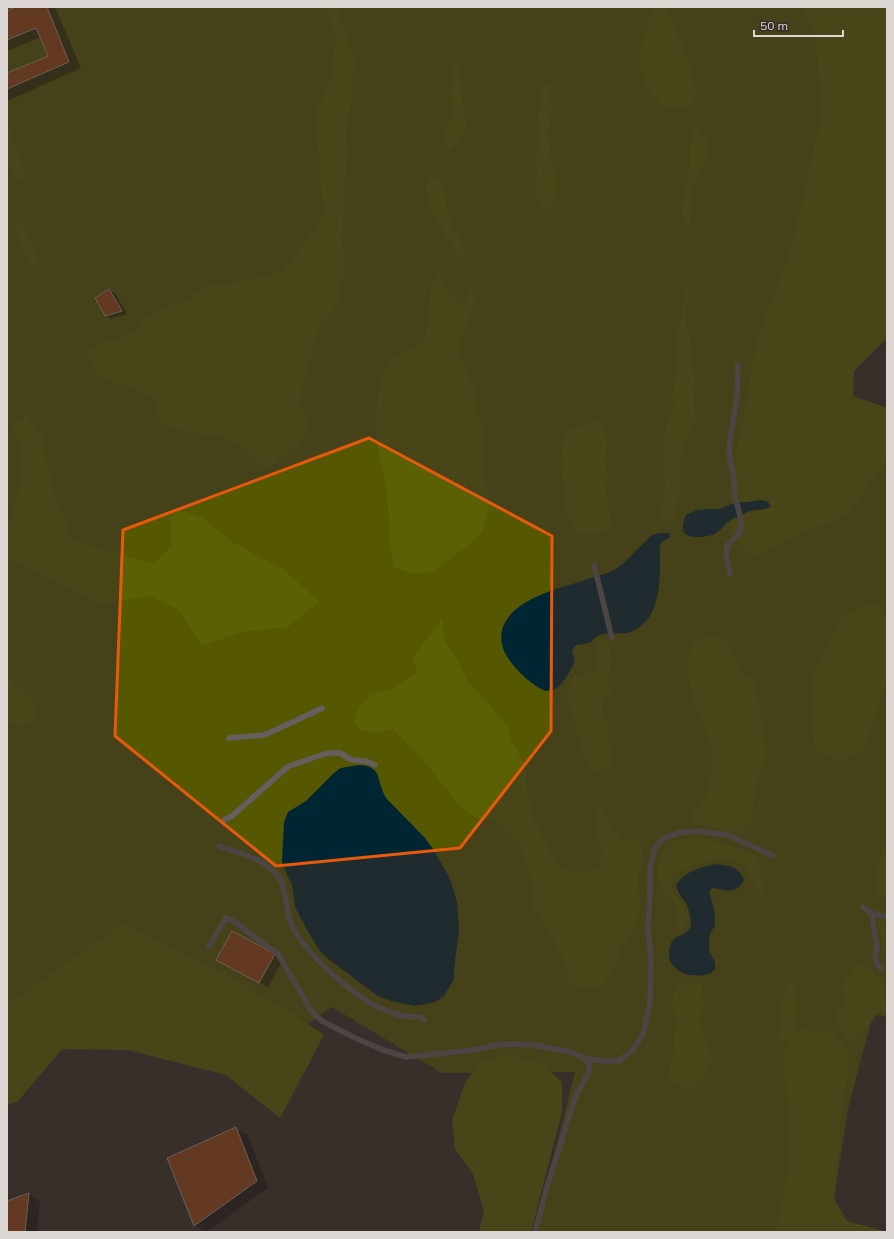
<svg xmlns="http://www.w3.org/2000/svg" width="894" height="1239" viewBox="0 0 894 1239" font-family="Mulish,sans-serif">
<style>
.green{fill:#555800}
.forest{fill:#5c6004}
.water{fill:#002634}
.shadow{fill:#0007}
.building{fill:#9a4514;stroke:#a49994}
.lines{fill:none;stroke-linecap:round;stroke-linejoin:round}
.service{stroke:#65605f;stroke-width:5.5}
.marked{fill:none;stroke:#e8590c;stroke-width:3;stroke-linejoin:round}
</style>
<rect width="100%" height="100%" fill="#382f2b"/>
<path class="green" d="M 7,7 L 843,7 L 839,424 L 887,426 L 887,1017 L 873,1014 L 848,1109 L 834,1199 L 818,1232 L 535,1232 L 575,1072 L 442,1073 L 332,1007 L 308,1024 L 125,924 L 7,1004 Z"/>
<path class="forest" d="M 326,7 L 341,7 L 340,17 L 347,35 L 354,60 L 353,88 L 346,135 L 347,152 L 342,244 L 345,257 L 345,272 L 340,283 L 339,301 L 334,309 L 323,320 L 318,331 L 313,348 L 301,395 L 301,408 L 306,420 L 307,433 L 301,443 L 268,468 L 227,438 L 198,434 L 174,428 L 158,419 L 153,410 L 158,399 L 129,386 L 116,384 L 99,377 L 90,364 L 87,349 L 131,333 L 148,315 L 188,299 L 201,288 L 249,280 L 283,271 L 316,227 L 324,210 L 321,192 L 320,164 L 314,117 L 330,81 L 336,39 Z
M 656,7 L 666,7 L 670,11 L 672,25 L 683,45 L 693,77 L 696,94 L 694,101 L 688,107 L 668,108 L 663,105 L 648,90 L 640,70 L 640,51 L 646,32 L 649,16 Z
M 805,7 L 887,7 L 887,338 L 854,371 L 853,396 L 887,408 L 887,460 L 846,516 L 795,536 L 758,557 L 732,540 L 729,493 L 757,340 L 792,247 L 821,115 L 817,47 Z
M 457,65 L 461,76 L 462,99 L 467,125 L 462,138 L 450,150 L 444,147 L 443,138 L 452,115 L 452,104 L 449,92 L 452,80 L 452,68 Z
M 545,83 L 550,83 L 549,96 L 551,109 L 549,138 L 551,160 L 558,191 L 554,203 L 548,210 L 539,204 L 535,190 L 537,172 L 536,157 L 539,135 L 538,116 L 540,102 Z
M 7,123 L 11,139 L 16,149 L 21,162 L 25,167 L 26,180 L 22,182 L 16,181 L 7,158 Z
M 696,127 L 705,137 L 709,150 L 704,166 L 692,190 L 690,229 L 682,217 L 683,198 L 690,166 L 690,141 Z
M 439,177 L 445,188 L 447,211 L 454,230 L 460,239 L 463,248 L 464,257 L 456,255 C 450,240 443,232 436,218 C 431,208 428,197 425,186 L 429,180 Z
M 21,223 L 24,227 L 38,259 L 39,263 L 36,267 L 32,266 L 28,262 L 16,232 L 15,228 L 17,224 Z
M 438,269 L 443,288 L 463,305 L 471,290 L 476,295 L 474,307 L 462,337 L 459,352 L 475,390 L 477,410 L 485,441 L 483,452 L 486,482 L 491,497 L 487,516 L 482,532 L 467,547 L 449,559 L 433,572 L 412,574 L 394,567 L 389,539 L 389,521 L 387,499 L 384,474 L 377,445 L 375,421 L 379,386 L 388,365 L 398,354 L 424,344 L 429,310 L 430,291 Z
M 688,285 L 688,298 L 685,318 L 689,335 L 695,376 L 694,400 L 696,418 L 682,446 L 680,489 L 674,517 L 669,523 L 660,516 L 664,497 L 665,483 L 663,451 L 667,421 L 674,410 L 673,395 L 675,372 L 675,350 Z
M 26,415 L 42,433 L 51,484 L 72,540 L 154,564 L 171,547 L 170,517 L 179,510 L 202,517 L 234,543 L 286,571 L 319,602 L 288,627 L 241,632 L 202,646 L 179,610 L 149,596 L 99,605 L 58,582 L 8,560 L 7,559 L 7,522 L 9,521 L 20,482 L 21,453 L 13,424 Z
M 596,420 L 604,426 L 607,438 L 607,448 L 605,461 L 607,476 L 606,492 L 612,530 L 603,534 L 588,534 L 575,533 C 573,529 571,525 569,521 C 563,504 559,459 563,440 C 565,436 568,431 571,427 L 584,426 Z
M 871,601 L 887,614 L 887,681 L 864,750 L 840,760 L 815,750 L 812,730 L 812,676 L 843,615 Z
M 442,618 L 445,643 L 458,661 L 467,681 L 487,702 L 508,726 L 511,740 L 525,765 L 527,789 L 531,812 L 557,867 L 571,872 L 587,872 L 600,865 L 602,853 L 597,835 L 594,818 L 596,804 L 602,806 L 608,822 L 624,839 L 639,840 L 642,852 L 643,861 L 638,875 L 638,888 L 640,901 L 637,921 L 631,936 L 620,949 L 611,976 L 598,988 L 583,989 L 571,987 L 561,953 L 553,938 L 546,931 L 539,916 L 531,903 L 534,890 L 521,849 L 493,821 L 475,817 L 461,807 L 422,759 L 392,728 L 375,733 L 360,730 L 354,721 L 358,710 L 369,696 L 392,689 L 417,673 L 413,656 C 424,645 432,631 442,618 Z
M 705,634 L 721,637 L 732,649 L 735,656 L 737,668 L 754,680 L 764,733 L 766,757 L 756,787 L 751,826 L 743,833 L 691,824 L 693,813 L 707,795 L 711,776 L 713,749 L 708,740 L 703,725 L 692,702 L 691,690 L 688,671 L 688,655 L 694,643 Z
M 605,638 C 615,655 609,666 609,685 C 609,689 610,693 610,697 L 604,700 L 602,710 L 608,726 L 608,737 L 611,757 L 611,762 L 609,767 L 605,770 L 593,774 L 589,770 L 566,697 L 567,689 L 575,674 L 585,675 L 597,670 C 599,656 593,649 605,638 Z
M 7,678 L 33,700 L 37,713 L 34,721 L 22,727 L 7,722 Z
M 701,838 C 715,841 727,844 740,849 C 747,852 754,853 760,859 L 758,864 L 761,876 L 765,897 L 757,891 L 745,867 L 735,859 L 724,859 L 703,863 L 689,867 L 672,876 C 669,890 676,894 683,905 C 685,910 687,915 689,920 C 686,926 684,929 677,931 L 676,929 C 679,912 678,899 662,890 C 657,881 657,875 658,865 C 663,838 677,839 701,838 Z
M 887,842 L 887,899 L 877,896 L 876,867 Z
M 878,922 L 887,922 L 887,951 L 885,951 L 882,947 L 881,935 Z
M 125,923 L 280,1005 L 324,1035 L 280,1118 L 226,1075 L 128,1050 L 62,1049 L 18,1101 L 7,1105 L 7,1004 Z
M 857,964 C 861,965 866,967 870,970 C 875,975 877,978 884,979 C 887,989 884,992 885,1000 C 885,1005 887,1007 887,1013 L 878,1012 L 868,1027 L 858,1034 L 851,1042 L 845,1040 L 836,1022 L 837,1011 C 846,1002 846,1000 841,989 L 843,981 Z
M 791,980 L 796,984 L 798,993 L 795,1002 L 795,1011 L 797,1029 L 795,1035 L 801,1029 L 834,1034 L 850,1054 L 841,1123 L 834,1199 L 847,1221 L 887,1232 L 776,1232 L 789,1165 L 788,1104 L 783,1069 L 784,1048 L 793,1038 L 783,1042 L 780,1040 L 777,1033 L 782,1022 L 778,1009 L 787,984 Z
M 687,983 L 702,984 L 703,1007 L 701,1016 L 703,1030 L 710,1052 L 711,1064 L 703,1077 L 688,1092 L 677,1086 L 669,1080 L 670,1064 L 674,1051 L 674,1033 L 676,1020 L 672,1008 L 673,994 L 678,984 Z
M 508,1055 L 540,1062 L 562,1082 L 562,1112 L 531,1232 L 479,1232 L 484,1211 L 473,1174 L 455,1149 L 452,1120 L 464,1086 L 478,1063 Z"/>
<path class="water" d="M 762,500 L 768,502 L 771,506 C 765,511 757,509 750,511 C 744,513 738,517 733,519 C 725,522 723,529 716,533 C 712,536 706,536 701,537 C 683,538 679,531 686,515 L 697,510 L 707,509 L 719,509 L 737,502 L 746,502 Z
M 666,533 L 669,533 L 670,537 L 661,543 L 660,547 C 660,577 663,622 628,633 C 619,635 610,631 600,635 C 596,636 594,640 591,642 C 587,644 580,644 576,645 L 572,650 C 572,654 575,658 574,662 C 573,668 562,685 557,688 C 553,690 549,690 545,691 C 529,683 514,669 505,653 C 502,647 500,638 502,630 C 511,596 568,587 597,576 C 622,571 627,558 644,543 C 647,540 649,537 651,536 C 655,533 661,533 666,533 Z
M 358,765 C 384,765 376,784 387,799 L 425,838 L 433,849 L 449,877 L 457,901 L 459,930 L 454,969 L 454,979 L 444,996 L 435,1002 L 426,1004 L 414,1006 L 391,1001 L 378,996 L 327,958 L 319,950 L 301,919 L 295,906 L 292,885 L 284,868 L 282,861 L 284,822 L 288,812 L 306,801 L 335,772 L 341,768 Z
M 716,864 C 729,866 739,866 744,880 C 736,896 725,889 712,888 L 709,892 C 712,902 716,913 715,924 C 715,928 714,927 712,930 C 709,935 709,942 709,948 C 709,955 717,960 715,968 C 712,977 697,976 690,975 C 683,974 673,968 670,961 C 668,956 669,945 673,940 C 679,934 691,935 691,922 C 691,916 688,907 685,902 C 681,896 678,893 676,886 C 684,871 700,868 716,864 Z"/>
<path class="shadow" d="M 18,7 L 55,7 L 81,68 L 7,101 L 7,74 L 49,57 L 41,37 L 7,51 L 7,12 Z
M 109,290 L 115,293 L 127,314 L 111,319 L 106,315 Z
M 274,955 L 283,960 L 268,987 L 226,965 Z
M 236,1129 L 248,1135 L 268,1188 L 206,1232 L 195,1226 L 168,1158 Z
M 29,1194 L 40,1201 L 37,1232 L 7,1232 L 7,1202 Z"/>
<path class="building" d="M 15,7 L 47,7 L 69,62 L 7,89 L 7,73 L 48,56 L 36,28 L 7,40 L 7,11 Z
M 109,289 L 122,311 L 105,316 L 95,298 Z
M 232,931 L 275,954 L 259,983 L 216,960 Z
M 236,1127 L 257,1181 L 194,1226 L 167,1158 Z
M 29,1193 L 25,1232 L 7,1232 L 7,1201 Z"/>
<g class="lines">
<path class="service" d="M 594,565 L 612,638
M 730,574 L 726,553 L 727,546 L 740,532 L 741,520 L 735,496 L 734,481 L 729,453 L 730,438 L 737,397 L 738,365
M 229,738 L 264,735 L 293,722 L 322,708
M 224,820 L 232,816 L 284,770 L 289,766 L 304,761 L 327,753 L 340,753 L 352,760 L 366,761 L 375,765
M 219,846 C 239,853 265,859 278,876 C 287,888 285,911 292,925 C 303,950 343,986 366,1000 C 380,1010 403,1018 420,1017 L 424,1020
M 863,907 L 871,913 L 877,946 L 875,957 L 877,964 L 880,968
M 871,913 L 887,917
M 209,946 L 226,918 L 232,920 L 278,954 L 312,1012 L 322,1021 L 353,1037 L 383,1050 L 406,1057 L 474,1050 L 497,1045 L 513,1044 L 534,1045 L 571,1052 L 584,1058 L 589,1063 L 589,1072 L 577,1094 L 571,1110 L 547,1187 L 535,1232
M 585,1058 L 602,1061 L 619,1061 L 632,1051 L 643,1034 L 650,1002 L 651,956 L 648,932 L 650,889 L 650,868 L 655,848 L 664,838 L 679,833 L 695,831 L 712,833 L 727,835 L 774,856"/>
</g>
<path d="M0 0H894V1239H0ZM 369,438 L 552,536 L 551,731 L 460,848 L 276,866 L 115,736 L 123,530 Z" fill="#382f2b" fill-opacity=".55" fill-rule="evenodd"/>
<path class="marked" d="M 369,438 L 552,536 L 551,731 L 460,848 L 276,866 L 115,736 L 123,530 Z"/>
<rect width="894" height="1239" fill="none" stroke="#ddd7d4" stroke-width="16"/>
<path d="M754 30v6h89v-6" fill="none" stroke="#ddd7d4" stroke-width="2"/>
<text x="760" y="30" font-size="12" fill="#ddd7d4" stroke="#382f2b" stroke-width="3" paint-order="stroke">50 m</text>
</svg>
